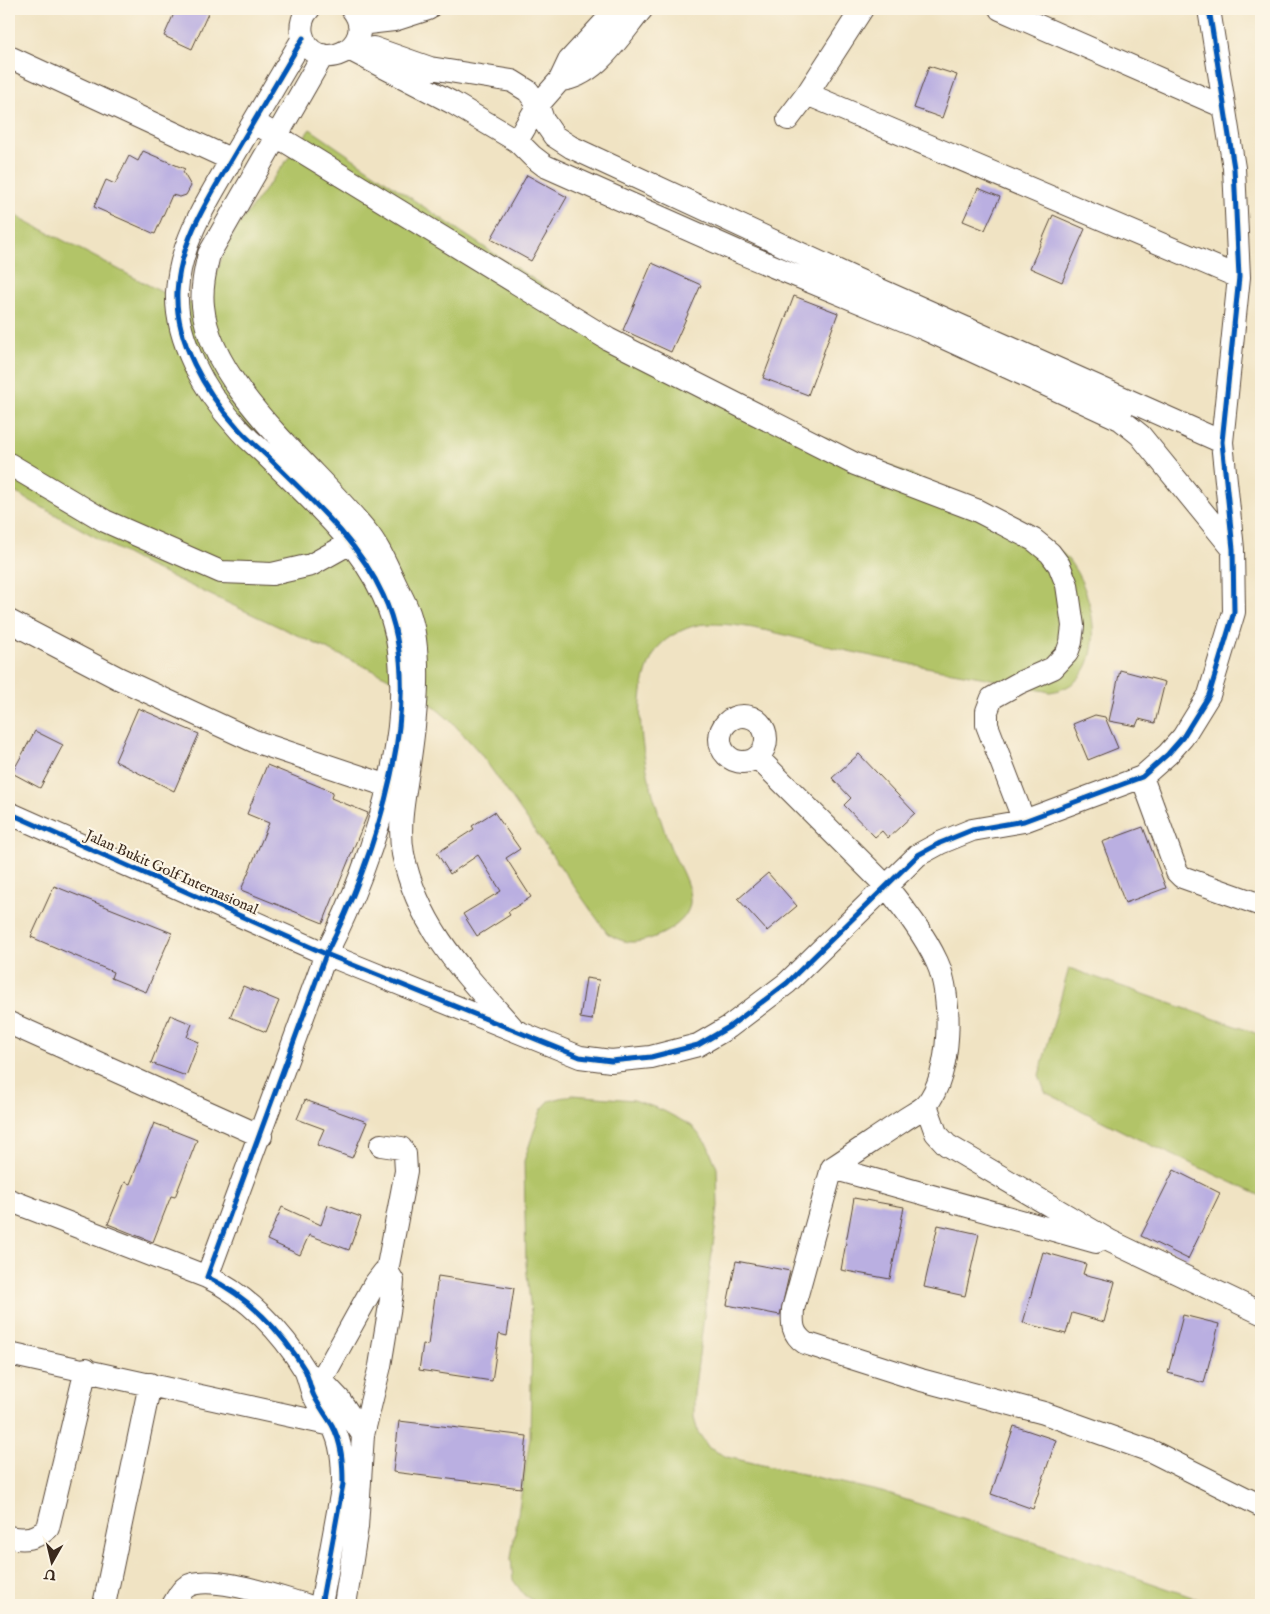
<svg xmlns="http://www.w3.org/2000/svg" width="1270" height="1614" viewBox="0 0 1270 1614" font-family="'IM FELL English',serif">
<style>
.green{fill:#b2c467;stroke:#767742}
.building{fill:#baafe1}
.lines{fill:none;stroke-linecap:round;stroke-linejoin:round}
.minor-casing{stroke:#564637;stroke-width:24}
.minor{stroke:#fff;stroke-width:22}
.cycleway-casing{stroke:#fcf5e5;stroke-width:8}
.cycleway{stroke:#0057b8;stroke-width:5}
.labels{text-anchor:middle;stroke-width:4.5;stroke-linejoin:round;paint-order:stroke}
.street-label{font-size:15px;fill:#3b2a1e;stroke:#fcf5e5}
</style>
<rect width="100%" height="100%" fill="#fcf5e5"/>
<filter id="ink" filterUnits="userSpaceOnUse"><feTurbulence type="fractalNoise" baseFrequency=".02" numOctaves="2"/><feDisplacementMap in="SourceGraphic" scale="10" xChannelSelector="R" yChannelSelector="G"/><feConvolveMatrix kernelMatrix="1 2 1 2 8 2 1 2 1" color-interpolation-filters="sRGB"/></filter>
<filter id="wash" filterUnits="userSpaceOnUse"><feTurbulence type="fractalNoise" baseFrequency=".0096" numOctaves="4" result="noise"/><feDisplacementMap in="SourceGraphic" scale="20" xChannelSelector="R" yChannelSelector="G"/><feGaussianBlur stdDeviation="1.12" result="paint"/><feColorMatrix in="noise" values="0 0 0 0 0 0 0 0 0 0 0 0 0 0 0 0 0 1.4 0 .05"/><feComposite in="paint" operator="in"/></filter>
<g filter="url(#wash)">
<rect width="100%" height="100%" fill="#f0e3c3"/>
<path class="green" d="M 310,129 C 383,179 455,229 530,277 C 560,297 590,319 621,337 C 669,364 720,387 770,412 C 849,452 933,480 1010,523 C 1026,531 1047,539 1060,551 C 1096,582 1116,683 1050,692 C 1029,688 1007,683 986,678 C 940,670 894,661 848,651 C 802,641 756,623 707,624 C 691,624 666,636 657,649 C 623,702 649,787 668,841 C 675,862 691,881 690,903 C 688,925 652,942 632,942 C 623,942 615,938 607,933 L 480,753 L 452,722 L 426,700 L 385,676 L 146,565 L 9,489 L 9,212 L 175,299 L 199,305 L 215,278 L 222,257 L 237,227 Z
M 1069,968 L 1261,1035 L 1261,1196 L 1136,1138 L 1045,1092 L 1039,1075 Z
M 572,1095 L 634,1100 L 662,1110 L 692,1126 L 708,1146 L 717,1168 L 718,1206 L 694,1394 L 694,1418 L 698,1432 L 709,1448 L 727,1457 L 882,1492 L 984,1525 L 1215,1605 L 539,1605 L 524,1595 L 513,1580 L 511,1558 L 530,1438 L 532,1323 L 526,1264 L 524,1161 L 541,1110 L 549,1101 Z"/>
<g id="blocks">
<path class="building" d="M 176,9 L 210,9 L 192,49 L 164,36 Z
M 929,66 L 957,75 L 942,118 L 914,108 Z
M 143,151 L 185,169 L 183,172 L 191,186 L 186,195 L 180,197 L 172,195 L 155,234 L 94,207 L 106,180 L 115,184 L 129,156 L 138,161 Z
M 527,175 L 567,197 L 531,261 L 491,239 Z
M 978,188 L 1000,197 L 985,230 L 963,221 Z
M 1053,215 L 1085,229 L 1062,282 L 1030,268 Z
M 652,263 L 701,285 L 671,352 L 623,330 Z
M 794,296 L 838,313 L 808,395 L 763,378 Z
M 1120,670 L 1165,682 L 1155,723 L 1139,719 L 1136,726 L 1109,721 Z
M 138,708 L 199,734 L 174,791 L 115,761 Z
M 1095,715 L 1105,717 L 1118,748 L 1088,760 L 1073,724 Z
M 35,731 L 63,745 L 40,788 L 12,773 Z
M 859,754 L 915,813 L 888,838 L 882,831 L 875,837 L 844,805 L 851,798 L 832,778 Z
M 267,765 L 333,792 L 331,798 L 368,813 L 323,923 L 241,890 L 269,823 L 247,814 Z
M 494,812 L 520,849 L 506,858 L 531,897 L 508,912 L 510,915 L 477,936 L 463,914 L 501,891 L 478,855 L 450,874 L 437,853 L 474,829 L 472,826 Z
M 1143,827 L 1166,888 L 1125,903 L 1102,842 Z
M 768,873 L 797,906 L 767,931 L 738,899 Z
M 54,886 L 172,933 L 146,992 L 111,978 L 113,972 L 31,937 Z
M 586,978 L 599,980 L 592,1020 L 580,1018 Z
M 243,986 L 279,1001 L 266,1032 L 230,1017 Z
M 170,1015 L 192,1024 L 187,1037 L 199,1042 L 186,1076 L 151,1063 Z
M 305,1100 L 367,1122 L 352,1158 L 317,1145 L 324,1129 L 297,1119 Z
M 154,1123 L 197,1140 L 175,1197 L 171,1196 L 153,1242 L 108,1224 L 125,1182 L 130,1184 Z
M 1174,1170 L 1220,1193 L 1188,1259 L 1141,1236 Z
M 854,1198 L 904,1207 L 890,1279 L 841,1270 Z
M 328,1205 L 361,1217 L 349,1250 L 309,1235 L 300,1255 L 267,1240 L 282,1207 L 321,1225 Z
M 938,1225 L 979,1234 L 965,1296 L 924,1287 Z
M 1043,1252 L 1086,1264 L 1083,1274 L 1115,1282 L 1104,1322 L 1072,1313 L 1066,1334 L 1023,1323 Z
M 736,1261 L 790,1271 L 780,1315 L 727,1305 Z
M 438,1276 L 514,1288 L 507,1336 L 499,1334 L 492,1381 L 419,1370 L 423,1344 L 428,1345 Z
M 1183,1315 L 1219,1324 L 1204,1383 L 1168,1373 Z
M 399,1421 L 527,1436 L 521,1488 L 393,1472 Z
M 1014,1426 L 1056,1440 L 1033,1509 L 991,1494 Z"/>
</g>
</g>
<g filter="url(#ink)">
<use href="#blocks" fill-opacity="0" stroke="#564637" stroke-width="1"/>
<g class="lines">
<g class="minor-casing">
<path id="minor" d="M 309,9 C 303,15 300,25 302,34 C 313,79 382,47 352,9
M 1000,9 L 1224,107
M 359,24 L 394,20 L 428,9
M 303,38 C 281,75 259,113 237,150 C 211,195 180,239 177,292 C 175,340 205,392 237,427 C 246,438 257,446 267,456 C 309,498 358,540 383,595 C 431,697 374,860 326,954 L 207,1277 C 248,1296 282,1332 305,1370 C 309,1378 310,1388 314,1396 C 319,1406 326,1415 332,1425 C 342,1443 343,1463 343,1484 L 321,1605
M 373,48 L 430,68 L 512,81 L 528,91 L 538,105 L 543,120 L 554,136 L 571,147 L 851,277 L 1222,442
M 349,49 L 453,103 L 517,141 L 532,156 L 545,166 L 741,253 L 925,329 L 1120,419 L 1140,435 L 1233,549
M 323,55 L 209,254 C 205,271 201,289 203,306 C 210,387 317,469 366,531 C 378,545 386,564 394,581 C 399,592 405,602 409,613 C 424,656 415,726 408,771 C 404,798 398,826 403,854 C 418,927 464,973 512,1027
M 9,57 L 232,160
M 560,80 C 596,77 620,35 642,9
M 807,94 L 1239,277
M 788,119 L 807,94 L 862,9
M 254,122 L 608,339 L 855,464 L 976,510 L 1034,540 L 1050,553 L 1059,565 L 1067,585 L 1073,626 L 1071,642 L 1067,653 L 1053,668 L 1019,683 L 992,698 L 987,711 L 987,725 L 1024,821
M 517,141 L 538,105 L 560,80 L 569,61 L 617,9
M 9,464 L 105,521 L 221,572 L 272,574 L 311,565 L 363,536
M 9,621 L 118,678 L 254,741 L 403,791
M720 739a23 23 0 1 1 46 0a23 23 0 1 1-46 0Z
M 757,757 L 886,886 C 905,910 924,934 937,962 C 953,996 952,1075 926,1105 C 920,1111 909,1116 901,1122 C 878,1137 855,1153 832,1168 L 793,1309 C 792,1324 792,1334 805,1343 L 921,1380 L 1044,1413 L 1153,1452 L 1261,1506
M 1142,777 L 1177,872 L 1182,877 L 1261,905
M 9,813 L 326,954 L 580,1057 L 611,1061 L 651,1057 L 698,1045 L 729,1027 L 787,983 L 918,855 L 940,843 L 972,830 L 1024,821 L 1142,777 L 1168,754 L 1183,737 L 1209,695 L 1234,612 L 1233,549 L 1222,442 L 1239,277 L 1234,168 L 1209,9
M 9,1023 L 261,1136
M 926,1105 L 936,1133 L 947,1145 L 1110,1241 L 1261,1313
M 381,1145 L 401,1148 L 405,1154 L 406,1171 L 387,1271
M 832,1168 L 1096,1242
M 9,1200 L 207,1277
M 9,1354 L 332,1425
M 309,1374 L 322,1381 L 339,1399 L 363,1435 L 357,1527 L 345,1605
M 313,1395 L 374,1285 L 384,1272 L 387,1271 L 393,1281 L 392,1293 L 380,1366 L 363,1435
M 9,1537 C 25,1540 36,1539 48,1528 L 86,1369
M 104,1605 L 150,1384
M 173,1605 C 177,1599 180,1591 186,1587 C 209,1572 280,1598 306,1605"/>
</g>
<use href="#minor" class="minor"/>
<g class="cycleway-casing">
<path id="cycleway" d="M 303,38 C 281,75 259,113 237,150 C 211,195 180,239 177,292 C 175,340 205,392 237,427 C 246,438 257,446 267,456 C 309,498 358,540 383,595 C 431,697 374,860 326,954 L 207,1277 C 248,1296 282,1332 305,1370 C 309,1378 310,1388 314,1396 C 319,1406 326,1415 332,1425 C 342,1443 343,1463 343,1484 L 321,1605
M 9,813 L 326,954 L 580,1057 L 611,1061 L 651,1057 L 698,1045 L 729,1027 L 787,983 L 918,855 L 940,843 L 972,830 L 1024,821 L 1142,777 L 1168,754 L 1183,737 L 1209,695 L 1234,612 L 1233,549 L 1222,442 L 1239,277 L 1234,168 L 1209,9"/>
</g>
<use href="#cycleway" class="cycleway"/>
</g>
</g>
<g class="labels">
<g class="street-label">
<text transform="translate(172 872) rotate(24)" y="5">Jalan Bukit Golf Internasional</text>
</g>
</g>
<rect width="1270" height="1614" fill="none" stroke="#fcf5e5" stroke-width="30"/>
<g transform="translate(52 1562) rotate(188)" stroke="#fcf5e5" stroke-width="4" paint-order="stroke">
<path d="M0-4L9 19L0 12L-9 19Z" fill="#3b2a1e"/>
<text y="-8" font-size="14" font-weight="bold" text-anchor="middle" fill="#3b2a1e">U</text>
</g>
</svg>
